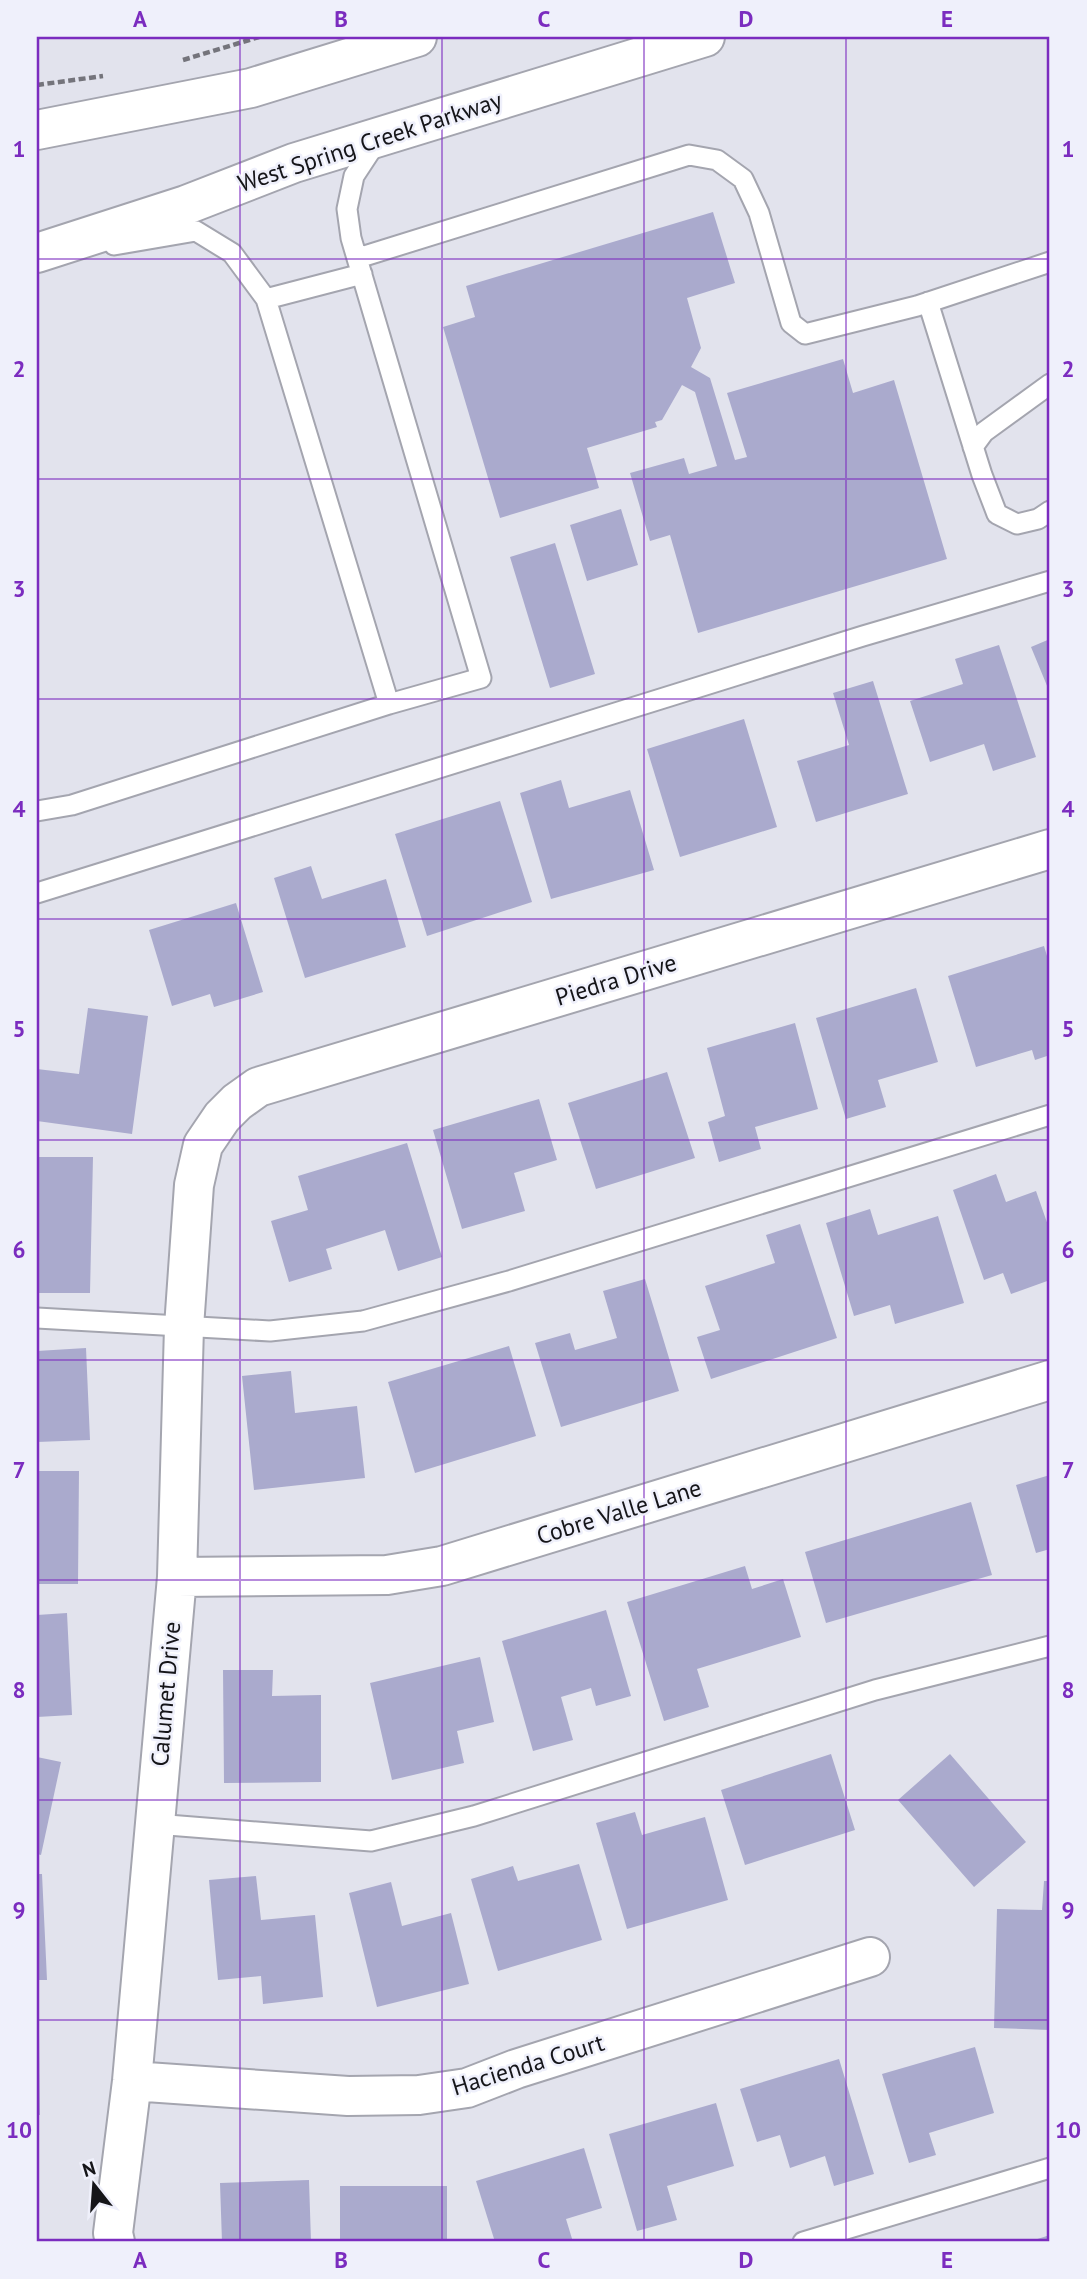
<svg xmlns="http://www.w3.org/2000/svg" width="1087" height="2279" viewBox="0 0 1087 2279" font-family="'PT Sans',sans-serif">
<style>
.building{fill:#aaaacd}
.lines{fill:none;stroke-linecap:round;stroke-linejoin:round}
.service-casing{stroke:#a4a5af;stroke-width:23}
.minor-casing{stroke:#a4a5af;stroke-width:42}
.primary-casing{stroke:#a4a5af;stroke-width:42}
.path{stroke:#74747b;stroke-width:4.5;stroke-dasharray:7 3.5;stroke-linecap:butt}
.service{stroke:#fff;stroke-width:19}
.minor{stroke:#fff;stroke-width:38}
.primary{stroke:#fff;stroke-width:38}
.grid{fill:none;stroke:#7b2cbf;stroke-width:2;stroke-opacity:0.55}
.labels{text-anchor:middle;stroke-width:5;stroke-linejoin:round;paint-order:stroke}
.street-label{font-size:24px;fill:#151519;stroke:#eff0fb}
.neatline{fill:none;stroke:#7b2cbf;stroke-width:2.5}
.grid-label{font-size:23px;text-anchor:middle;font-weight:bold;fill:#7b2cbf}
</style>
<rect width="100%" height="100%" fill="#e2e3ed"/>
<path class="building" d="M 713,212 L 735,283 L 687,298 L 701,348 L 691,367 L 710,378 L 735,460 L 747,457 L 727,393 L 843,359 L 853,393 L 894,380 L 947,559 L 698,633 L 670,535 L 650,541 L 630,473 L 684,458 L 689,474 L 717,466 L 695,392 L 682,385 L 662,420 L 655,422 L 657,427 L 587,448 L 599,488 L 500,518 L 443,327 L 475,317 L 466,286 Z
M 621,509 L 638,565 L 587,581 L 570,525 Z
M 555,543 L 595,674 L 550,688 L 510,557 Z
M 1050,639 L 1050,693 L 1031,647 Z
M 999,645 L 1036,757 L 993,771 L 984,744 L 930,762 L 910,701 L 963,684 L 955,659 Z
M 873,681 L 908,794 L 816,822 L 797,761 L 849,745 L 833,693 Z
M 744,719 L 777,827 L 680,857 L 647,749 Z
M 561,780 L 569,808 L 630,790 L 654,870 L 551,899 L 520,793 Z
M 500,801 L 532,902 L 427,936 L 395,834 Z
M 311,866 L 322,899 L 386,879 L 406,947 L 305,978 L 274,878 Z
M 236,903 L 263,992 L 214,1007 L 210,994 L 172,1006 L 149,930 Z
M 1044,946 L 1050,966 L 1050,1055 L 1035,1060 L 1032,1050 L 976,1067 L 948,976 Z
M 916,988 L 938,1062 L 878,1080 L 886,1107 L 846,1119 L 816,1018 Z
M 88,1008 L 148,1016 L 132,1134 L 37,1121 L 37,1069 L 79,1074 Z
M 795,1023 L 818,1109 L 755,1127 L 761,1149 L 719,1162 L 708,1122 L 725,1116 L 707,1048 Z
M 667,1072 L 695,1158 L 596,1189 L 568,1103 Z
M 539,1099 L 557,1160 L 514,1173 L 525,1211 L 462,1229 L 433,1130 Z
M 407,1143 L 442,1257 L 398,1271 L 385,1230 L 326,1249 L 332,1269 L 289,1282 L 271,1221 L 308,1210 L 298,1176 Z
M 37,1157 L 93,1157 L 90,1293 L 37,1293 Z
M 996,1174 L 1006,1202 L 1036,1191 L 1050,1231 L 1050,1280 L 1011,1294 L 1003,1273 L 984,1280 L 953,1190 Z
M 870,1209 L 878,1235 L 938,1216 L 964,1303 L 895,1324 L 890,1305 L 854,1316 L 826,1223 Z
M 800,1224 L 837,1338 L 711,1379 L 697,1337 L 720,1330 L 705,1286 L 775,1263 L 766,1235 Z
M 645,1279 L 679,1391 L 561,1427 L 535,1343 L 570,1333 L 575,1350 L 617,1338 L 603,1291 Z
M 509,1346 L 536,1436 L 415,1473 L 388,1382 Z
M 86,1348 L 90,1440 L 37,1442 L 37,1351 Z
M 291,1371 L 295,1413 L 357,1406 L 365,1478 L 254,1490 L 242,1376 Z
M 37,1471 L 79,1471 L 78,1584 L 37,1584 Z
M 1050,1475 L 1050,1549 L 1036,1553 L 1016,1485 Z
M 971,1502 L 992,1575 L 826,1623 L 805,1552 Z
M 745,1566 L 752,1589 L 783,1579 L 801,1637 L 697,1669 L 709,1707 L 664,1721 L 627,1602 Z
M 606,1610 L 631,1696 L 596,1706 L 591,1688 L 561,1697 L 573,1740 L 533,1751 L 502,1641 Z
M 67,1613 L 72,1715 L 37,1717 L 37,1615 Z
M 480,1657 L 494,1722 L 457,1731 L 464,1763 L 392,1780 L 370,1683 Z
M 223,1670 L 273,1670 L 272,1696 L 321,1695 L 321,1782 L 224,1783 Z
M 831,1754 L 855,1830 L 745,1865 L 721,1790 Z
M 950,1754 L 1026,1842 L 974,1887 L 898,1800 Z
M 37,1757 L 61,1762 L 41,1855 L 37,1854 Z
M 635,1812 L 642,1835 L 705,1817 L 728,1900 L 627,1929 L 596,1823 Z
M 579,1864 L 602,1940 L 498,1971 L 471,1879 L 513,1866 L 518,1881 Z
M 37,1874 L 42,1874 L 47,1980 L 37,1980 Z
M 256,1876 L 261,1920 L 315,1915 L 323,1997 L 263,2004 L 261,1976 L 218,1980 L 209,1880 Z
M 1044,1881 L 1050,1881 L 1050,2030 L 994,2028 L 997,1909 L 1042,1910 Z
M 391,1882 L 402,1926 L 451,1913 L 469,1984 L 377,2007 L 349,1893 Z
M 37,2034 L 39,2034 L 40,2115 L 37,2115 Z
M 975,2047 L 994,2113 L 929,2133 L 936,2155 L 909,2163 L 882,2074 Z
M 839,2059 L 874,2174 L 834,2186 L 825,2156 L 790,2168 L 780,2135 L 757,2142 L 740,2089 Z
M 716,2103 L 734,2166 L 667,2186 L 677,2220 L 637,2231 L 609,2134 Z
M 584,2148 L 602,2208 L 566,2219 L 573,2242 L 495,2242 L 476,2181 Z
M 309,2180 L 311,2242 L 222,2242 L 220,2183 Z
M 340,2186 L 447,2186 L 447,2242 L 340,2242 Z
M 1050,2235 L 1050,2242 L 1028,2242 Z"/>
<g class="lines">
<g class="service-casing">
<path id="service" d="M 114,245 L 196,231 L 232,253 L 266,299 L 389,704
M 358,258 L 689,155 L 717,160 L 743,179 L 759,213 L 791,323 L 805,334 L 917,306 L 1050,262
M 266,299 L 362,274
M 928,302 L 982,475 L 997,514 L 1017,524 L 1038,519 L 1050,511
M 973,447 L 984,432 L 1050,384
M 37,811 L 72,805 L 389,704 L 481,678 L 351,238 L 347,209 L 354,176 L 377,141
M 37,893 L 863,636 L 1050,581
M 37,1318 L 270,1331 L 363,1321 L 509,1281 L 1050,1115
M 155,1824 L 371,1841 L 474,1816 L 875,1690 L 1050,1646
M 803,2242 L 1050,2168"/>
</g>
<g class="minor-casing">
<path id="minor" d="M 177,1577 L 387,1575 L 442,1566 L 1050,1380
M 132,2081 L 348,2096 L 419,2095 L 467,2088 L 516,2069 L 870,1957
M 115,2242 L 113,2233 L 132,2081 L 177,1577 L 184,1327 L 194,1185 L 203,1145 L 222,1117 L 237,1102 L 258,1087 L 1050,849"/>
</g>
<g class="primary-casing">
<path id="primary" d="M 37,130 L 251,88 L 417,37
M 37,253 L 186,205 L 294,163 L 705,37"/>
</g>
<path class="path" d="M 183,60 L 259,37
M 37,85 L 103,76"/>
<use href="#service" class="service"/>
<use href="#minor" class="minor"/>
<use href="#primary" class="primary"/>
</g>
<path class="grid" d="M 240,37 L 240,2242M 442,37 L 442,2242M 644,37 L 644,2242M 846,37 L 846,2242M 37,259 L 1050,259M 37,479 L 1050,479M 37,699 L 1050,699M 37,919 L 1050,919M 37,1140 L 1050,1140M 37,1360 L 1050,1360M 37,1580 L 1050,1580M 37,1800 L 1050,1800M 37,2020 L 1050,2020"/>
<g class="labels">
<g class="street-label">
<text transform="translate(370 142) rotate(-18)" y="8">West Spring Creek Parkway</text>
<text transform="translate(616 980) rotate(-17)" y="8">Piedra Drive</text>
<text transform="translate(619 1512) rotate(-17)" y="8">Cobre Valle Lane</text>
<text transform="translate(166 1694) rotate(-85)" y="8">Calumet Drive</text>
<text transform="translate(528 2065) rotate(-17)" y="8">Hacienda Court</text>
</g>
</g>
<rect width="1087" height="2279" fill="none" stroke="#eff0fb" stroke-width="77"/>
<g transform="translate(94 2185) rotate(343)" stroke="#eff0fb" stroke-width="5" paint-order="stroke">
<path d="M0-5L12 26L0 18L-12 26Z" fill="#151519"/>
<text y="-10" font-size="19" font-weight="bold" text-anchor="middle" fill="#151519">N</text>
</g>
<rect x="38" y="38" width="1010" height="2202" class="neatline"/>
<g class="grid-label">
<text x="140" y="27">A</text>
<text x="341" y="27">B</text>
<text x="544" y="27">C</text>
<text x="746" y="27">D</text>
<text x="947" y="27">E</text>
<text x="19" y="157">1</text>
<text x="1068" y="157">1</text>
<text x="19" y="377">2</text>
<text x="1068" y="377">2</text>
<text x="19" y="597">3</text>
<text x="1068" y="597">3</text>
<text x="19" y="817">4</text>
<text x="1068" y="817">4</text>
<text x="19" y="1037">5</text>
<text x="1068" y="1037">5</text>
<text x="19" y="1258">6</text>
<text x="1068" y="1258">6</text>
<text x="19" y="1478">7</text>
<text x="1068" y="1478">7</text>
<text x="19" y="1698">8</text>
<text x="1068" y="1698">8</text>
<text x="19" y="1918">9</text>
<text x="1068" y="1918">9</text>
<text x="19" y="2138">10</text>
<text x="1068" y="2138">10</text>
<text x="140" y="2268">A</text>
<text x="341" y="2268">B</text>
<text x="544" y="2268">C</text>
<text x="746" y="2268">D</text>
<text x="947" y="2268">E</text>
</g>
</svg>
